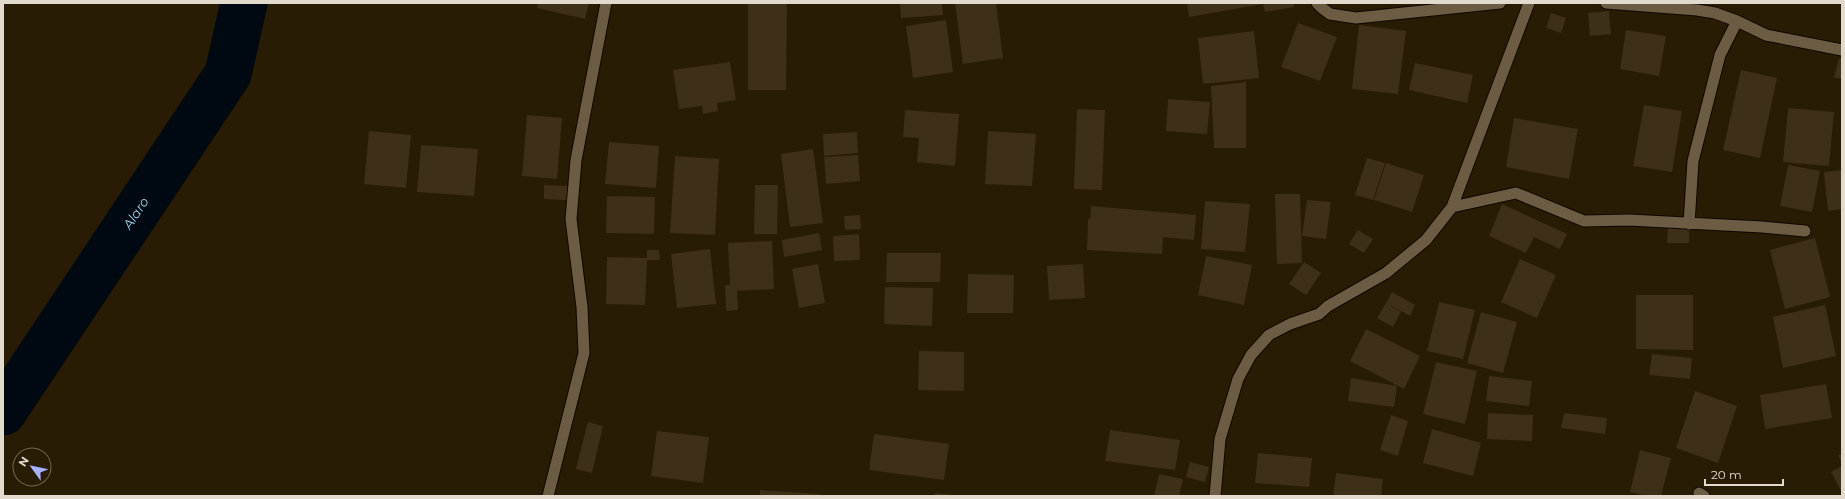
<svg xmlns="http://www.w3.org/2000/svg" width="1845" height="499" viewBox="0 0 1845 499" font-family="Montserrat,sans-serif">
<style>
.lines{fill:none;stroke-linecap:round;stroke-linejoin:round}
.river{stroke:#000811;stroke-width:47}
.building{fill:#3d2f18}
.minor-casing{stroke:#110600;stroke-width:13}
.minor{stroke:#6c5c43;stroke-width:11}
.labels{text-anchor:middle;stroke-width:3;stroke-linejoin:round;paint-order:stroke}
.water-label{font-size:13px;font-style:italic;fill:#9fd7f5;stroke:#291c04}
</style>
<rect width="100%" height="100%" fill="#291c04"/>
<g class="lines">
<path class="river" id="s1" d="M 3,412 L 228,74 L 244,3"/>
</g>
<path class="building" d="M 538,3 L 589,3 L 585,19 L 537,8 Z
M 748,3 L 787,3 L 786,90 L 748,90 Z
M 900,3 L 942,3 L 943,15 L 901,18 Z
M 955,3 L 996,3 L 1003,58 L 963,64 Z
M 1187,3 L 1293,3 L 1294,7 L 1265,12 L 1263,4 L 1189,17 Z
M 1609,11 L 1611,34 L 1590,36 L 1588,13 Z
M 1551,13 L 1566,18 L 1561,33 L 1546,28 Z
M 946,20 L 953,72 L 913,78 L 906,26 Z
M 1298,23 L 1337,37 L 1320,81 L 1281,67 Z
M 1359,25 L 1406,31 L 1398,94 L 1352,89 Z
M 1626,30 L 1666,36 L 1659,76 L 1620,69 Z
M 1254,31 L 1259,78 L 1203,84 L 1198,38 Z
M 1839,58 L 1842,59 L 1842,79 L 1834,78 Z
M 730,62 L 736,100 L 717,103 L 718,111 L 703,114 L 702,106 L 679,109 L 673,70 Z
M 1415,63 L 1473,75 L 1467,103 L 1409,90 Z
M 1741,70 L 1777,78 L 1760,158 L 1723,150 Z
M 1246,82 L 1246,148 L 1214,148 L 1211,86 Z
M 1168,99 L 1210,102 L 1207,134 L 1166,131 Z
M 1644,105 L 1682,111 L 1672,172 L 1633,166 Z
M 1788,108 L 1834,112 L 1829,166 L 1783,162 Z
M 1077,109 L 1105,110 L 1102,190 L 1074,189 Z
M 905,110 L 959,114 L 955,166 L 917,162 L 919,138 L 903,137 Z
M 527,115 L 562,118 L 557,179 L 522,176 Z
M 1514,118 L 1578,129 L 1569,179 L 1506,167 Z
M 369,131 L 411,135 L 406,188 L 364,184 Z
M 988,131 L 1036,134 L 1032,186 L 985,184 Z
M 857,132 L 858,153 L 824,156 L 823,134 Z
M 609,142 L 659,146 L 656,188 L 605,184 Z
M 421,145 L 478,149 L 474,196 L 417,192 Z
M 813,149 L 823,223 L 790,227 L 781,154 Z
M 858,155 L 860,181 L 826,184 L 824,157 Z
M 675,156 L 719,159 L 715,235 L 670,233 Z
M 1367,158 L 1385,163 L 1373,200 L 1355,195 Z
M 1386,163 L 1424,175 L 1412,212 L 1374,200 Z
M 1788,165 L 1820,171 L 1812,212 L 1780,206 Z
M 1842,170 L 1842,209 L 1828,211 L 1824,172 Z
M 544,185 L 568,186 L 567,200 L 544,199 Z
M 755,185 L 778,185 L 777,234 L 754,234 Z
M 1275,194 L 1300,194 L 1302,263 L 1277,264 Z
M 607,196 L 655,197 L 654,234 L 606,233 Z
M 1307,200 L 1331,202 L 1326,239 L 1302,236 Z
M 1205,201 L 1250,204 L 1245,252 L 1201,249 Z
M 1502,204 L 1567,234 L 1560,249 L 1534,237 L 1526,253 L 1489,236 Z
M 1091,206 L 1196,215 L 1194,240 L 1163,237 L 1162,254 L 1087,250 L 1088,219 L 1090,219 Z
M 860,215 L 861,229 L 845,230 L 844,216 Z
M 1668,226 L 1689,226 L 1689,243 L 1667,243 Z
M 1358,230 L 1373,239 L 1364,253 L 1349,244 Z
M 819,233 L 822,250 L 784,257 L 782,240 Z
M 859,234 L 860,260 L 834,261 L 833,236 Z
M 1815,238 L 1830,297 L 1785,309 L 1770,250 Z
M 772,241 L 774,289 L 737,291 L 738,310 L 726,311 L 725,285 L 730,285 L 728,243 Z
M 710,249 L 716,304 L 677,308 L 671,254 Z
M 647,250 L 659,250 L 660,260 L 647,260 L 645,305 L 606,304 L 607,257 L 647,258 Z
M 887,253 L 941,253 L 940,282 L 886,282 Z
M 1206,256 L 1252,265 L 1244,305 L 1198,295 Z
M 1520,259 L 1556,275 L 1537,318 L 1501,302 Z
M 1304,262 L 1321,273 L 1306,295 L 1289,284 Z
M 818,264 L 825,303 L 799,308 L 792,269 Z
M 1083,264 L 1085,298 L 1049,300 L 1047,266 Z
M 968,274 L 1014,275 L 1013,313 L 967,313 Z
M 885,287 L 933,288 L 932,326 L 884,324 Z
M 1392,292 L 1415,305 L 1410,316 L 1386,303 Z
M 1636,295 L 1693,295 L 1693,350 L 1636,349 Z
M 1439,302 L 1475,310 L 1463,359 L 1427,351 Z
M 1386,303 L 1401,312 L 1393,327 L 1377,318 Z
M 1825,305 L 1836,356 L 1783,368 L 1773,317 Z
M 1481,312 L 1517,322 L 1503,373 L 1467,363 Z
M 1366,329 L 1420,356 L 1404,389 L 1350,361 Z
M 919,351 L 964,352 L 964,391 L 918,390 Z
M 1652,354 L 1692,358 L 1690,379 L 1649,375 Z
M 1436,362 L 1477,371 L 1465,424 L 1423,414 Z
M 1489,376 L 1532,381 L 1529,406 L 1486,401 Z
M 1351,378 L 1397,386 L 1394,407 L 1348,401 Z
M 1826,384 L 1832,418 L 1765,429 L 1760,395 Z
M 1695,391 L 1737,406 L 1718,463 L 1676,448 Z
M 1488,413 L 1533,415 L 1532,441 L 1487,439 Z
M 1564,413 L 1607,418 L 1605,434 L 1561,428 Z
M 1391,415 L 1408,421 L 1398,456 L 1380,450 Z
M 588,422 L 603,426 L 592,473 L 576,469 Z
M 1432,429 L 1481,443 L 1473,476 L 1423,463 Z
M 1110,430 L 1180,440 L 1175,470 L 1105,461 Z
M 657,431 L 709,437 L 703,483 L 651,476 Z
M 874,434 L 949,444 L 944,480 L 869,470 Z
M 1640,450 L 1671,458 L 1661,496 L 1647,496 L 1630,492 Z
M 1258,453 L 1312,458 L 1309,487 L 1255,483 Z
M 1838,455 L 1842,455 L 1842,463 Z
M 1190,462 L 1209,467 L 1205,482 L 1186,477 Z
M 1842,466 L 1842,491 L 1841,491 L 1831,472 Z
M 1336,473 L 1383,479 L 1381,496 L 1333,496 Z
M 1159,474 L 1183,479 L 1179,496 L 1154,496 Z
M 760,490 L 820,494 L 820,496 L 760,496 Z
M 935,493 L 955,495 L 955,496 L 934,496 Z"/>
<g class="lines">
<g class="minor-casing">
<path id="minor" d="M 1317,3 L 1322,8 L 1330,14 L 1356,18 L 1500,3
M 1606,3 L 1697,10 L 1715,13 L 1737,21 L 1766,35 L 1842,50
M 1452,207 L 1516,193 L 1584,221 L 1629,220 L 1762,227 L 1805,231
M 1689,224 L 1693,161 L 1720,55 L 1737,21
M 1699,493 L 1704,496
M 548,496 L 584,353 L 582,307 L 571,219 L 576,160 L 606,3
M 1215,496 L 1220,439 L 1238,379 L 1251,355 L 1269,335 L 1290,324 L 1319,314 L 1328,306 L 1386,273 L 1426,240 L 1452,207 L 1529,3"/>
</g>
<use href="#minor" class="minor"/>
</g>
<g class="labels">
<g class="water-label">
<text dy="5" stroke="none"><textPath href="#s1" startOffset="239">Alaro</textPath></text>
</g>
</g>
<rect width="1845" height="499" fill="none" stroke="#e2dacc" stroke-width="8"/>
<g transform="translate(32 467) rotate(303)"><circle r="19" fill="#291c04" stroke="#736854"/>
<path d="M0-3L7 15L0 10L-7 15Z" fill="#a9b0fc"/>
<text y="-6" font-size="11" font-weight="bold" text-anchor="middle" fill="#e2dacc">N</text>
</g>
<path d="M1705 479v6h78v-6" fill="none" stroke="#e2dacc" stroke-width="2"/>
<text x="1711" y="479" font-size="12" fill="#e2dacc" stroke="#291c04" stroke-width="3" paint-order="stroke">20 m</text>
</svg>
